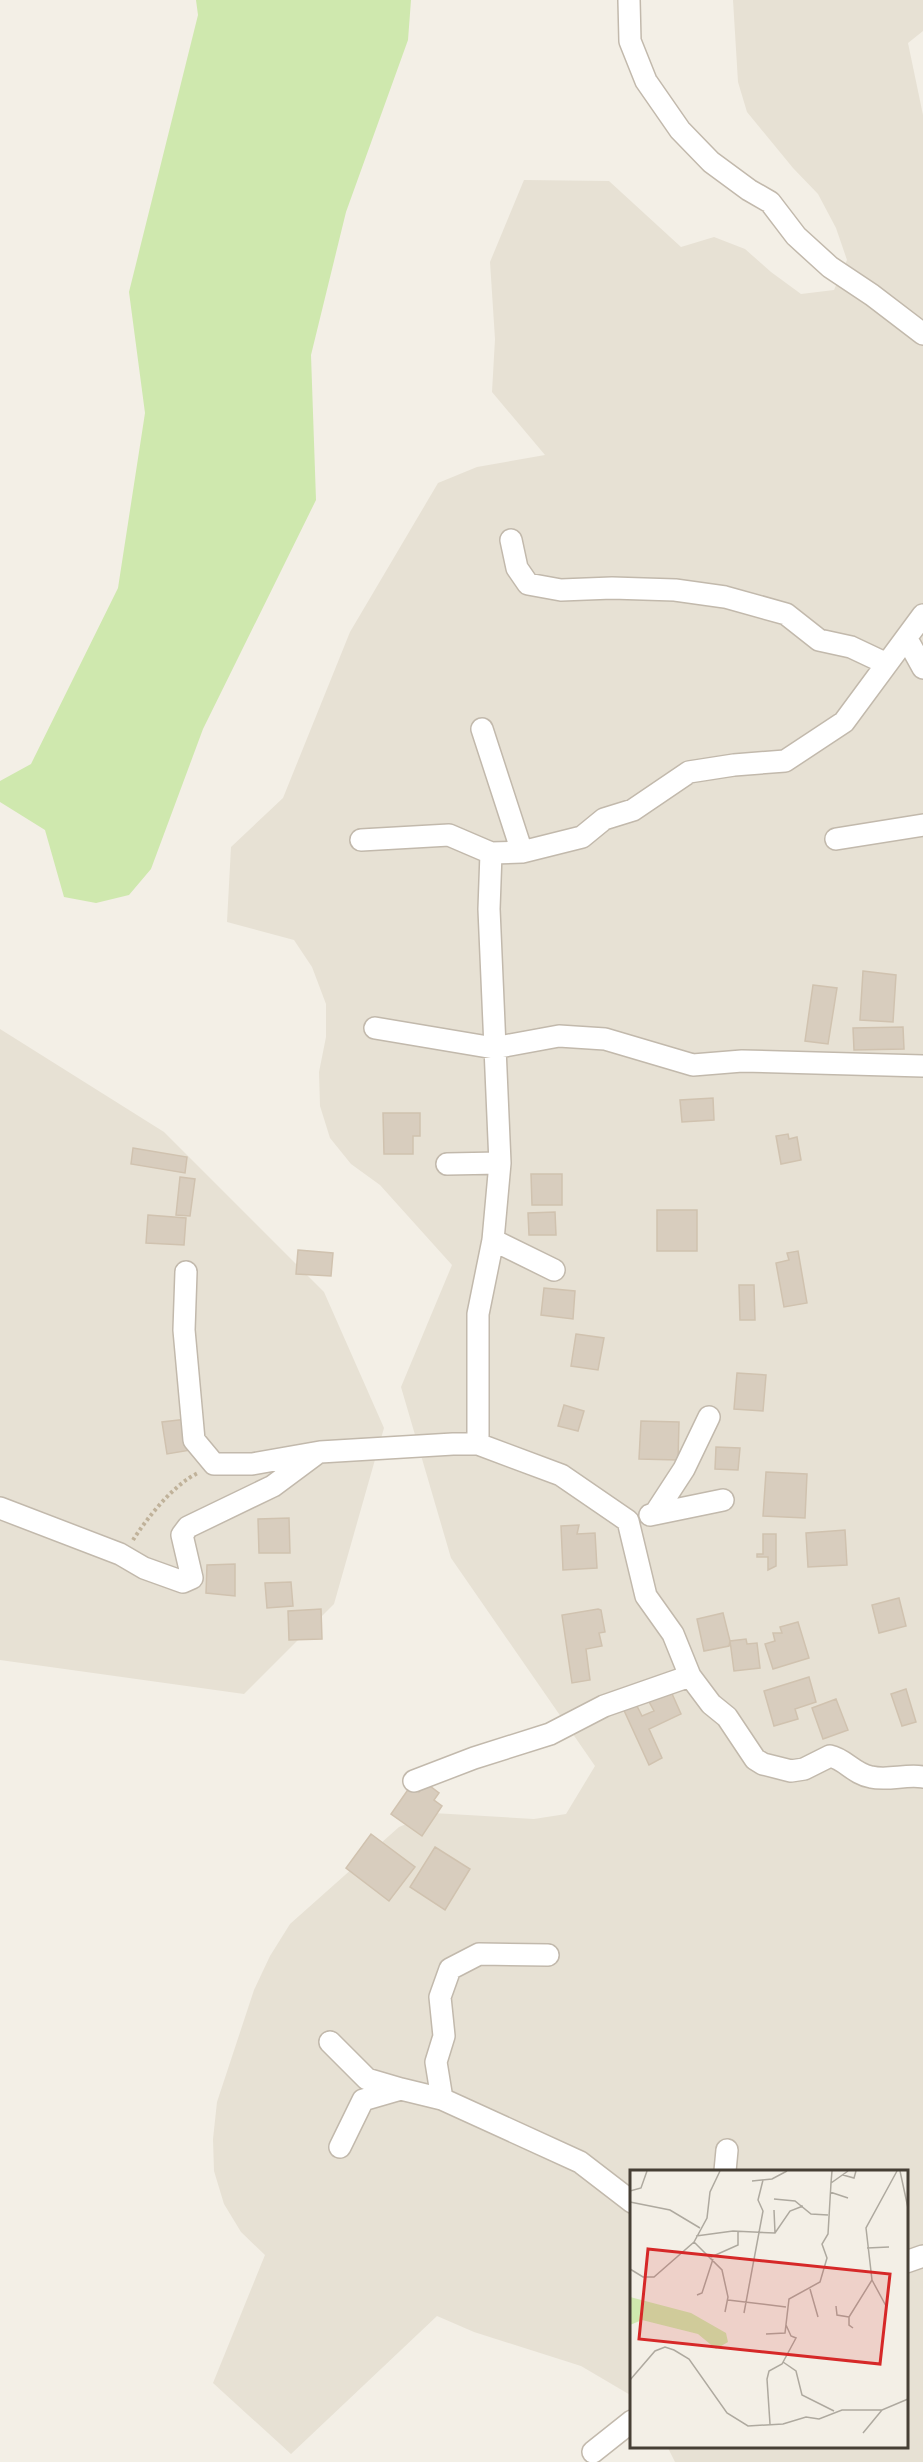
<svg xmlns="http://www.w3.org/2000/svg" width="923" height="2462" viewBox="0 0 923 2462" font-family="'Nunito Sans',sans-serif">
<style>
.residential{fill:#e7e1d4}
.green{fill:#cfe8ae}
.building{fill:#d8cdbe;stroke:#d0c2af;stroke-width:1.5}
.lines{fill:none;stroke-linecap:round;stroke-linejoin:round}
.street-casing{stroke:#c2b9ac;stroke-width:24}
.path{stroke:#c0b29a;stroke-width:4;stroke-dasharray:3 3;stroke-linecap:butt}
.street{stroke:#fff;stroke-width:21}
.inset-road{fill:none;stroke:#aea99f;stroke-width:1.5}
.view{fill:#d62828;fill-opacity:0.15;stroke:#d62828;stroke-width:3}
.inset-edge{fill:none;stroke:#463f35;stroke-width:3}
</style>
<rect width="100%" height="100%" fill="#f3efe6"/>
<path class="residential" d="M 733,0 L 923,0 L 923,31 L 908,43 L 923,115 L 923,2462 L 675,2462 L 667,2446 L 906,2446 L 906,2171 L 632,2171 L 632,2396 L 581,2366 L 474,2332 L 437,2316 L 291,2454 L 213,2383 L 265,2255 L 241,2232 L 224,2204 L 214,2171 L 213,2139 L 217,2102 L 254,1990 L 270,1956 L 290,1924 L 399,1827 L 433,1813 L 534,1819 L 566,1814 L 595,1766 L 451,1558 L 401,1387 L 452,1265 L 380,1185 L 351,1164 L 330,1138 L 320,1106 L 319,1072 L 326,1037 L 326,1004 L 312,967 L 294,940 L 227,922 L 231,847 L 283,798 L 350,632 L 438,483 L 477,467 L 545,455 L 492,392 L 495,339 L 490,262 L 524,180 L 609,181 L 681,247 L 714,237 L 745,249 L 771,272 L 801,294 L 834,290 L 847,260 L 836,228 L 818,194 L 793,168 L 747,112 L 738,82 Z
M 0,1029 L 164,1132 L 324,1292 L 384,1428 L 334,1604 L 244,1694 L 0,1660 Z"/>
<path class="green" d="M 196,0 L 411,0 L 408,40 L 346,212 L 311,355 L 316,500 L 203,729 L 151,869 L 129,895 L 96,903 L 64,897 L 45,830 L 0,802 L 0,781 L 31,764 L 118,588 L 145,413 L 129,292 L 198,15 Z"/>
<path class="building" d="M 863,971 L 896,975 L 893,1022 L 860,1020 Z
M 813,985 L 837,988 L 828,1044 L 805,1041 Z
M 903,1027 L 904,1049 L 854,1050 L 853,1028 Z
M 713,1098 L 714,1120 L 682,1122 L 680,1100 Z
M 383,1113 L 420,1113 L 420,1136 L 413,1136 L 413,1154 L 384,1154 Z
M 788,1134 L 789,1139 L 797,1137 L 801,1160 L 781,1164 L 776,1136 Z
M 133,1148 L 187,1157 L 185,1173 L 131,1164 Z
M 531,1174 L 562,1174 L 562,1205 L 532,1205 Z
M 180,1177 L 195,1179 L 190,1216 L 176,1215 Z
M 657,1210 L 697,1210 L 697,1251 L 657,1251 Z
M 555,1212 L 556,1235 L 529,1235 L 528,1213 Z
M 148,1215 L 186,1218 L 184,1245 L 146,1243 Z
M 298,1250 L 333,1253 L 331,1276 L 296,1274 Z
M 798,1251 L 807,1303 L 784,1307 L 776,1263 L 789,1260 L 787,1253 Z
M 739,1285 L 754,1285 L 755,1320 L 740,1320 Z
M 544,1288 L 575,1291 L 573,1319 L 541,1315 Z
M 576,1334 L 604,1338 L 598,1370 L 571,1366 Z
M 737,1373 L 766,1375 L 763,1411 L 734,1409 Z
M 564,1405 L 584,1411 L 578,1431 L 558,1426 Z
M 187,1419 L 191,1450 L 167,1454 L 162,1422 Z
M 641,1421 L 679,1422 L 678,1460 L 639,1459 Z
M 716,1447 L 740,1448 L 738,1470 L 715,1469 Z
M 766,1472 L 807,1474 L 805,1518 L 763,1516 Z
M 289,1518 L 290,1553 L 259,1553 L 258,1519 Z
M 579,1525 L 577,1534 L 595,1533 L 597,1568 L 563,1570 L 561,1526 Z
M 845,1530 L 847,1565 L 808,1567 L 806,1533 Z
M 763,1534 L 776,1534 L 776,1566 L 768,1570 L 768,1557 L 757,1557 L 757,1554 L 763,1554 Z
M 235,1564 L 235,1596 L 206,1593 L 207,1565 Z
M 291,1582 L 293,1606 L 267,1608 L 265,1583 Z
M 899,1598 L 906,1626 L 879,1633 L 872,1605 Z
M 321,1609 L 322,1639 L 289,1640 L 288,1611 Z
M 598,1609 L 601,1610 L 605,1632 L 599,1633 L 602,1646 L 586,1649 L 590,1680 L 572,1683 L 562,1615 Z
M 723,1613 L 730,1641 L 729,1646 L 704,1651 L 697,1619 Z
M 798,1622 L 809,1658 L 773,1669 L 765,1644 L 775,1641 L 773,1633 L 782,1633 L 780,1627 Z
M 746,1639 L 747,1644 L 757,1643 L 760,1668 L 734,1671 L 730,1641 Z
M 809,1677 L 816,1702 L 795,1709 L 798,1719 L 774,1726 L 764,1691 Z
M 669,1687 L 681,1714 L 649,1729 L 662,1758 L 649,1765 L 622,1706 L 634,1700 L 642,1716 L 654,1711 L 647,1698 Z
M 906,1689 L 916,1722 L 902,1726 L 891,1694 Z
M 836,1699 L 848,1730 L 823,1739 L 812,1708 Z
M 414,1781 L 419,1792 L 426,1783 L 439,1793 L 434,1800 L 442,1806 L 422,1836 L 391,1814 Z
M 371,1834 L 415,1867 L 389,1901 L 346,1868 Z
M 435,1847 L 470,1869 L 445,1910 L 410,1887 Z"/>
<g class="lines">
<g class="street-casing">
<path id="street" d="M 629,0 L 630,41 L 646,81 L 680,130 L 711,162 L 749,190 L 770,202 L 796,236 L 830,267 L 872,295 L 923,334
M 511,540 L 517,568 L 528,584 L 561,590 L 612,588 L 675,590 L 725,597 L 786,614 L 819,640 L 851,647 L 887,664
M 907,639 L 923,668
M 482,729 L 522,852
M 836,839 L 923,825
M 361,840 L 449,835 L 491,853 L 522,852 L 582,837 L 604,819 L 633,810 L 689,772 L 734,765 L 785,761 L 844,722 L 923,615
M 375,1028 L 494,1048 L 559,1036 L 605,1039 L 693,1065 L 742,1061 L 923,1066
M 447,1164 L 500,1163
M 493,1240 L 554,1270
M 186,1272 L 184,1330 L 194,1440 L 214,1464 L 252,1464 L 320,1452 L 453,1444 L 478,1444 L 561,1475 L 628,1521 L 646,1596 L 673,1634 L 690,1676 L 711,1704 L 727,1717 L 755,1759 L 763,1764 L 791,1771 L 804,1769 L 830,1756 C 845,1759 854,1774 871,1777 C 888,1781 906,1774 923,1777
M 478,1444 L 478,1314 L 493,1240 L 500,1163 L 489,909 L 491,853
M 0,1508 L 120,1554 L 144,1568 L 183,1582 L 192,1578 L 182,1535 L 188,1527 L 273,1486 L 316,1454
M 656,1512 L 684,1469 L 709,1417
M 650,1515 L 723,1500
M 414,1781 L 474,1758 L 550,1734 L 604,1706 L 690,1676
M 330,2042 L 367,2079 L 401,2089
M 442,2099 L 436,2062 L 444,2036 L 440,1997 L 450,1969 L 479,1954 L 548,1955
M 340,2147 L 363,2100 L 401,2089 L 442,2099 L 580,2162 L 632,2202
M 725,2171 L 727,2150
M 906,2262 L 923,2256
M 593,2452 L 632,2421"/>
</g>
<path class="path" d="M 133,1540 C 147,1518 174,1484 198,1473"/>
<use href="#street" class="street"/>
</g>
<g transform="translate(630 2170)">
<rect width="278" height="278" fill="#f3efe6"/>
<path d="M 0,127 L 61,143 L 96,163 L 98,172 L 86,179 L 68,164 L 12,150 L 0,155 Z" fill="#cfe8ae"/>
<path class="inset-road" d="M 202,1 L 201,13 L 218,1M 270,1 L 278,38M 213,5 L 224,8 L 226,1M 122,11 L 142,9 L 157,1M 0,21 L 11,18 L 17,1M 200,22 L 218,28M 144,29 L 165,31 L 181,44 L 198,45M 0,32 L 40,40 L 70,58M 144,40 L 145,63M 66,66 L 103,61 L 145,63 L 160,41 L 173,36M 64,72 L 92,100 L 98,127 L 95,142M 237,78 L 259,77M 81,87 L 108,75 L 108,62M 0,99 L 13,107 L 24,107 L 64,72 L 77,48 L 80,22 L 90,1M 242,110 L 256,136M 180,119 L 188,147M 67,125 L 72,123 L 83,89M 98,130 L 156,137M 206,136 L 207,145 L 219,147M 114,143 L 133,41 L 128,30 L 133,10M 223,158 L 219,155 L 219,147 L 242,110 L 236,58 L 267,1M 136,164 L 155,163 L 159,129 L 190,112 L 197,88 L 192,74 L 198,64 L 201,13M 153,192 L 166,201 L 172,225 L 204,241M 0,210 L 25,181 L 35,177 L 44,180 L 59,189 L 97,243 L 118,256 L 153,254 L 176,247 L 189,249 L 212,240 L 252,240 L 278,229M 140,254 L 137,209 L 139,201 L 152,194 L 166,168 L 161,166 L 156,155M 233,263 L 252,240"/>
<path class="view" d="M 18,79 L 260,104 L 250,194 L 9,169 Z"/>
<rect width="278" height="278" class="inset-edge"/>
</g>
</svg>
